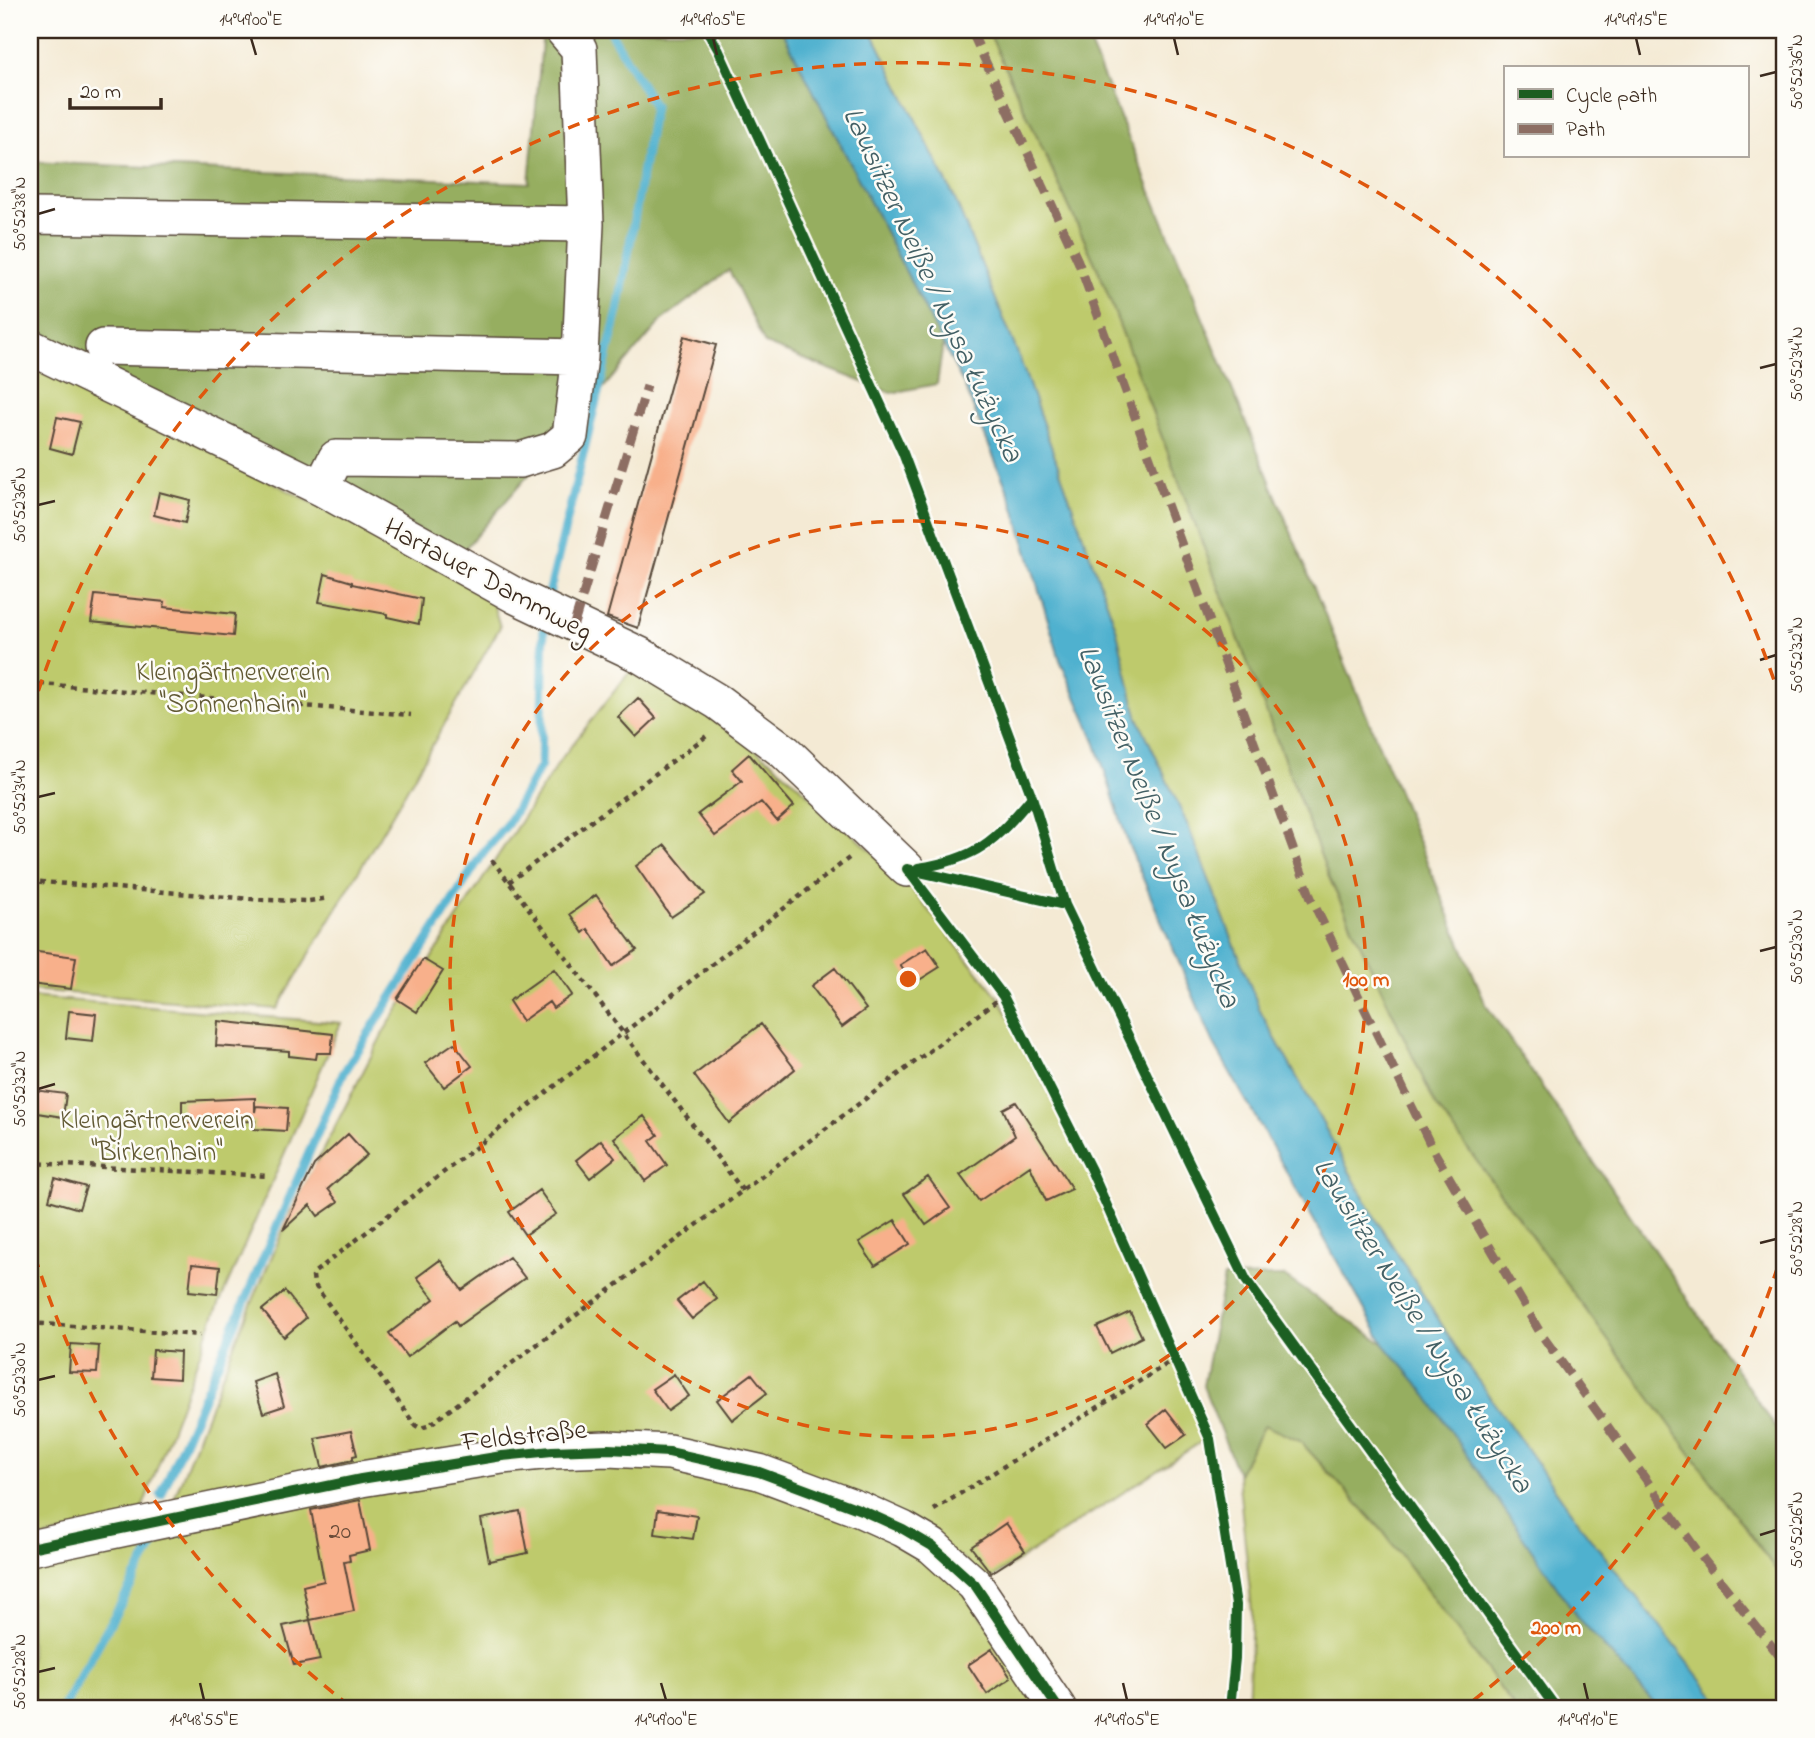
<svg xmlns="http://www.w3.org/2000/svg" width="1815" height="1738" viewBox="0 0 1815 1738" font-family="'Indie Flower',sans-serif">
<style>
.green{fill:#beca6c;stroke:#7c7a45;stroke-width:2}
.forest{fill:#96ae60;stroke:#686c3f;stroke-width:2}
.water{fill:#50b1cf;stroke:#466e76;stroke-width:2}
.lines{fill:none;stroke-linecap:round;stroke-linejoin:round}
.stream{stroke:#50b1cf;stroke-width:9}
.building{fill:#f8b08b}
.minor-casing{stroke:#574739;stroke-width:38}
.path{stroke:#574739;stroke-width:4.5;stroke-dasharray:5 5;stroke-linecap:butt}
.minor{stroke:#fff;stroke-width:35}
.quiet{stroke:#8d6e63;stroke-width:9;stroke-dasharray:18 9;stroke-linecap:butt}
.cycleway-casing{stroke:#fdfcf7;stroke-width:15}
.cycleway{stroke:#1b5e20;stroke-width:10}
.ticks{fill:none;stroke:#3b2a1e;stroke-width:2.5}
.ring{fill:none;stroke:#df570d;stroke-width:3.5;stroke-dasharray:12 9}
.labels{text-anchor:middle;stroke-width:5;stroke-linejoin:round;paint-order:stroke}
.number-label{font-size:24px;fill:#6a4c39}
.street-label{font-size:28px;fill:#3b2a1e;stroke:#fdfcf7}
.park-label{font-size:28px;fill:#625a35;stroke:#fdfcf7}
.water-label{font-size:30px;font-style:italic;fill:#436065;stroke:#fdfcf7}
.centre{fill:#df570d;stroke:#fdfcf7;stroke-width:3.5}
.ring-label{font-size:21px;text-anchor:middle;font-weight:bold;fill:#df570d;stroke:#fdfcf7;stroke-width:5;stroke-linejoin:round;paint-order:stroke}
.neatline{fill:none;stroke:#3b2a1e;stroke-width:2.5}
.ticks-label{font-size:18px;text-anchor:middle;fill:#3b2a1e}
</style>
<rect width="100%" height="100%" fill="#fdfcf7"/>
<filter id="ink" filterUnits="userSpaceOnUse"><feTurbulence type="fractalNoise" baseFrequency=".0143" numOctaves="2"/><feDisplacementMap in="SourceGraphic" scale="14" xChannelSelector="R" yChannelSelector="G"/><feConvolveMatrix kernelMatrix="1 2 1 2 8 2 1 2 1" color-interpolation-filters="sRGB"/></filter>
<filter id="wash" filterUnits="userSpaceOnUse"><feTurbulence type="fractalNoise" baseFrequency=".00686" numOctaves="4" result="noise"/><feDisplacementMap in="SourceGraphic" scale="28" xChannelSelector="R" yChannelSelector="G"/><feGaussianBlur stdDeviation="1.57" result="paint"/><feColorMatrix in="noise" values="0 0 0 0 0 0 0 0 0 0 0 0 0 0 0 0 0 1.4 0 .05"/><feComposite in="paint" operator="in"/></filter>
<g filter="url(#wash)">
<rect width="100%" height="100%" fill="#f4ead4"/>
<path class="green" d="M 871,30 L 988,30 L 1100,274 L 1329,877 L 1435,1103 L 1785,1582 L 1785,1708 L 1724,1708 L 1587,1534 L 1467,1365 L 1377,1221 L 1261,1013 L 1188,826 L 1137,716 L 1116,628 L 1018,354 L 954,197 Z
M 30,358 L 490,594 L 500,627 L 402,798 L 277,1009 L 30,990 Z
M 635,665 L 770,760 L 905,881 L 1000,999 L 1087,1167 L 1175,1359 L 1207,1438 L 984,1583 L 961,1557 L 653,1445 L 199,1502 L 174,1499 L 236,1340 L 290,1214 L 384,1031 L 561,759 Z
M 30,997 L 341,1023 L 213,1318 L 139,1517 L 30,1541 Z
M 1264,1424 L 1300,1441 L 1382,1530 L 1515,1708 L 1248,1708 L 1252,1612 L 1238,1474 Z
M 648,1456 L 755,1477 L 927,1545 L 1051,1708 L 30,1708 L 30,1553 L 502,1462 Z"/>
<path class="forest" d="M 543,30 L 782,30 L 943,344 L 937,384 L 891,393 L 765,344 L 729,270 L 662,320 L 462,552 L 30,332 L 30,162 L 529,183 Z
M 988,30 L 1084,30 L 1486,1005 L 1785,1441 L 1785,1582 L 1435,1104 L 1329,877 L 1100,274 Z
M 1284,1276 L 1384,1344 L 1423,1390 L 1577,1616 L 1658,1708 L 1515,1708 L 1382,1530 L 1300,1441 L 1264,1425 L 1238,1474 L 1203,1386 L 1224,1277 Z"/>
<path class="water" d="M 782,30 L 871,30 L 954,197 L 1018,354 L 1116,628 L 1137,716 L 1188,826 L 1261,1013 L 1377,1221 L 1467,1365 L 1587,1534 L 1724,1708 L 1658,1708 L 1577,1616 L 1423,1390 L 1384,1344 L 1214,1044 L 1129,846 L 1094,738 L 1060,660 L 1012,501 L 964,385 Z"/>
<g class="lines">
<path class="stream" d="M 547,602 L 618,311 L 654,106 L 609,30
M 161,1495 L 343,1074 L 483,853 L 508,823 L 541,765 L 544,619
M 63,1708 L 158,1537"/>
</g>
<g id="blocks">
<path class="building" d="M 684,336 L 716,345 L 638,628 L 607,617 Z
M 57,417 L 80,422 L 72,454 L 50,448 Z
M 159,492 L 190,500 L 185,523 L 154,515 Z
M 325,574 L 352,582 L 352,584 L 422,599 L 419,624 L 387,617 L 387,614 L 319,602 Z
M 95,595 L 165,602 L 164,607 L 235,614 L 233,636 L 91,622 Z
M 638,698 L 656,718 L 636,737 L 618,717 Z
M 749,754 L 794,806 L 777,821 L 761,802 L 715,836 L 698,814 L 742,781 L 732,769 Z
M 665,845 L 705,894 L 671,917 L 636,866 Z
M 596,895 L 637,950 L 613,966 L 588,929 L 583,933 L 570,914 Z
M 927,948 L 940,967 L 913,984 L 900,965 Z
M 30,951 L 76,957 L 71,989 L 30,984 Z
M 423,959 L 443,971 L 417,1012 L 397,999 Z
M 835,968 L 866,1009 L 842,1027 L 811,986 Z
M 554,969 L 572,995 L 553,1008 L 549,1002 L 522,1021 L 509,1001 Z
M 69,1011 L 96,1014 L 93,1041 L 66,1038 Z
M 218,1021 L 333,1034 L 331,1053 L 317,1053 L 316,1059 L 289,1056 L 289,1051 L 216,1046 Z
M 761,1024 L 795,1069 L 729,1123 L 694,1075 Z
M 454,1043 L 472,1066 L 444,1087 L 425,1063 Z
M 34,1090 L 66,1094 L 63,1117 L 31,1112 Z
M 255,1098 L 255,1112 L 256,1106 L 288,1108 L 286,1131 L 254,1129 L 255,1121 L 182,1123 L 182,1101 Z
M 1016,1102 L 1072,1189 L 1046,1201 L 1030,1166 L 979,1201 L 960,1175 L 1015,1136 L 1003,1109 Z
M 644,1116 L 658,1135 L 650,1141 L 667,1165 L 645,1181 L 614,1138 Z
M 348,1134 L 367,1155 L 328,1189 L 338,1202 L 318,1216 L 310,1205 L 283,1230 L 314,1165 Z
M 601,1140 L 615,1158 L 590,1178 L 576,1160 Z
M 928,1177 L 950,1208 L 926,1225 L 904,1194 Z
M 55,1178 L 86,1187 L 79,1209 L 49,1200 Z
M 539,1190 L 556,1214 L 525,1235 L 509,1212 Z
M 895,1220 L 910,1244 L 875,1266 L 859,1242 Z
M 509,1257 L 525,1278 L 458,1326 L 455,1321 L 407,1357 L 389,1333 L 434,1299 L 417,1277 L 440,1260 L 462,1290 Z
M 192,1264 L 220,1267 L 217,1294 L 189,1291 Z
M 703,1281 L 717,1299 L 692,1319 L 677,1301 Z
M 285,1291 L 306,1318 L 284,1337 L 262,1310 Z
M 1130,1312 L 1142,1337 L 1110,1353 L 1097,1327 Z
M 71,1344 L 99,1346 L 97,1373 L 69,1372 Z
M 153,1350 L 180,1352 L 179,1379 L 151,1377 Z
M 275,1374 L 284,1406 L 263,1413 L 253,1382 Z
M 674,1374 L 689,1396 L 668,1411 L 652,1389 Z
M 752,1374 L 767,1393 L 732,1420 L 717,1400 Z
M 1166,1409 L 1186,1435 L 1167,1448 L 1148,1424 Z
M 351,1431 L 357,1455 L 353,1456 L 353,1460 L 322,1467 L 315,1438 Z
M 360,1500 L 370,1550 L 349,1555 L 350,1561 L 344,1562 L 354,1611 L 310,1620 L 303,1586 L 324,1581 L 311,1510 Z
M 658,1510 L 697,1516 L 693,1539 L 655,1534 Z
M 520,1511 L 528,1553 L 489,1561 L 481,1519 Z
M 1006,1523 L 1025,1551 L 991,1573 L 971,1547 Z
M 310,1620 L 320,1660 L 294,1665 L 283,1626 Z
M 992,1649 L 1011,1678 L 987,1694 L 968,1665 Z"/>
</g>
</g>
<g filter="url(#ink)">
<use href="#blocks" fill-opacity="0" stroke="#574739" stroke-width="2"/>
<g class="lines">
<g class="minor-casing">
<path id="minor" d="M 30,216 L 586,224
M 30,347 L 321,488 L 516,596 L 640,655 L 718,702 L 785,752 L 907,869
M 103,347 L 580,357
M 321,488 L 336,458 L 520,460 L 553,450 L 570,436 L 580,357 L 586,224 L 579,49 L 563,30
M 30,1548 L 361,1479 L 502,1456 L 552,1451 L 608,1449 L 669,1452 L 759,1472 L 861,1510 L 903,1529 L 932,1546 L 975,1585 L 1058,1708"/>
</g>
<path class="path" d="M 30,683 L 411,715
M 849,858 L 315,1272 L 313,1276 L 314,1284 L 415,1425 L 420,1428 L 428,1426 L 1003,996
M 492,860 L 743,1191
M 30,881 L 264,900 L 309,901 L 329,898
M 509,882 L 708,735
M 30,1163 L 267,1176
M 30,1323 L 200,1335
M 934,1510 L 1175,1359"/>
<use href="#minor" class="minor"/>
<path class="quiet" d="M 971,30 L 1078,261 L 1311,898 L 1432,1148 L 1541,1334 L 1704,1560 L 1785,1663
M 574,624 L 647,386"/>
<g class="cycleway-casing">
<path id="cycleway" d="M 707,30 L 718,49 L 903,453 L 1032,797 L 1065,905 L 1246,1280 L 1556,1708
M 918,868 C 977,859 995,841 1032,797
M 907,869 L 1003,996 L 1091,1170 L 1210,1439 L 1236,1605 L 1235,1658 L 1230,1708
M 907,869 L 1065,905
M 30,1548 L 361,1479 L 502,1456 L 552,1451 L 608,1449 L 669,1452 L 759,1472 L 861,1510 L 903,1529 L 932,1546 L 975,1585 L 1058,1708"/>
</g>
<use href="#cycleway" class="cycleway"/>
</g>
</g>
<path class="ticks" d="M 251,38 L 256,55M 713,38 L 717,55M 1174,38 L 1178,55M 1636,38 L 1640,55M 1760,76 L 1776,72M 38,214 L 55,209M 1760,368 L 1776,364M 38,505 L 55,501M 1760,660 L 1776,655M 38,797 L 55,793M 1760,951 L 1776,947M 38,1089 L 55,1084M 1760,1243 L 1776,1239M 38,1380 L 55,1376M 1760,1535 L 1776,1530M 38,1672 L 55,1668M 200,1683 L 204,1700M 661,1683 L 666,1700M 1123,1683 L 1127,1700M 1584,1683 L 1588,1700"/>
<g class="ring">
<circle cx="908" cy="979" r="458"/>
<path d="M1784 1247A916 916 0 0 1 1466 1706M350 1706A916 916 0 0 1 32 1247M32 711A916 916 0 0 1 1784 711"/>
</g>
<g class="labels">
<g class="number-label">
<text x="340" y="1538">20</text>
</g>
<g class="street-label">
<text transform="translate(489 578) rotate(28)" y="10">Hartauer Dammweg</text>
<text transform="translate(524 1434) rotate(-6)" y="10">Feldstraße</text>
</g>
<g class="park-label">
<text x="233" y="680">Kleingärtnerverein<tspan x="233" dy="32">"Sonnenhain"</tspan></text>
<text x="157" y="1128">Kleingärtnerverein<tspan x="157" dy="32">"Birkenhain"</tspan></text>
</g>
<g class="water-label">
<text transform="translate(934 284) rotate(65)" y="10">Lausitzer Neiße / Nysa Łużycka</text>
<text transform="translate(1160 826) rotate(68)" y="10">Lausitzer Neiße / Nysa Łużycka</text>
<text transform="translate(1424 1325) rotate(58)" y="10">Lausitzer Neiße / Nysa Łużycka</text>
</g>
</g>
<circle cx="908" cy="979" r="10" class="centre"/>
<g class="ring-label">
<text x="1366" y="986">100 m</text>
<text x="1556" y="1634">200 m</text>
</g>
<rect width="1815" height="1738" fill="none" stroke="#fdfcf7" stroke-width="77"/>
<rect x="1504" y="66" width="245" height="91" fill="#fdfcf7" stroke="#afa8a0" stroke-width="2"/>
<rect x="1518" y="89" width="35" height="10" fill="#1b5e20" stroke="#afa8a0" stroke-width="2"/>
<text x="1566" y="102" font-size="21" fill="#3b2a1e">Cycle path</text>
<rect x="1518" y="124" width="35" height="10" fill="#8d6e63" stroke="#afa8a0" stroke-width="2"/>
<text x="1566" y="136" font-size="21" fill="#3b2a1e">Path</text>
<path d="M70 98v10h91v-10" fill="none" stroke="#3b2a1e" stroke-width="3.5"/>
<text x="80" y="98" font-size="21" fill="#3b2a1e" stroke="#fdfcf7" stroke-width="5" paint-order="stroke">20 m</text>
<rect x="38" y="38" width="1738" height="1662" class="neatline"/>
<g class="ticks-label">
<text x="251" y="25">14°49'00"E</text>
<text x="713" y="25">14°49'05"E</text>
<text x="1174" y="25">14°49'10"E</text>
<text x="1636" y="25">14°49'15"E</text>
<text transform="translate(1796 72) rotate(-90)" y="6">50°52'36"N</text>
<text transform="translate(19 214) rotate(-90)" y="6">50°52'38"N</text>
<text transform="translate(1796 364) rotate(-90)" y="6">50°52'34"N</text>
<text transform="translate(19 505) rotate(-90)" y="6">50°52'36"N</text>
<text transform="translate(1796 655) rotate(-90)" y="6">50°52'32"N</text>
<text transform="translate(19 797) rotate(-90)" y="6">50°52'34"N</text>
<text transform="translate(1796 947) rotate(-90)" y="6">50°52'30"N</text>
<text transform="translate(19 1089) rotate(-90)" y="6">50°52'32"N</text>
<text transform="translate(1796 1239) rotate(-90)" y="6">50°52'28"N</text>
<text transform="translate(19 1380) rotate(-90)" y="6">50°52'30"N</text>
<text transform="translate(1796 1530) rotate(-90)" y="6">50°52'26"N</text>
<text transform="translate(19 1672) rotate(-90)" y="6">50°52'28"N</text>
<text x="204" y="1725">14°48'55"E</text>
<text x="666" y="1725">14°49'00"E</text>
<text x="1127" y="1725">14°49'05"E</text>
<text x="1588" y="1725">14°49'10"E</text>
</g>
</svg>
